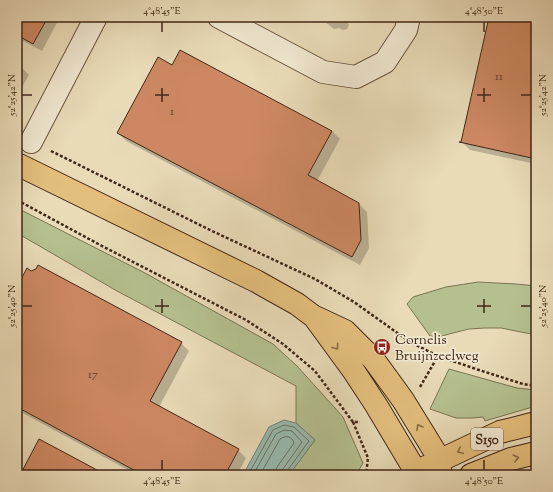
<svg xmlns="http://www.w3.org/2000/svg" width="553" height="492" viewBox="0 0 553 492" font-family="'Sorts Mill Goudy',serif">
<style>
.green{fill:#b5c090;stroke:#7b7453}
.water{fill:#97bbaf;stroke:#758072}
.shadow{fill:#0003}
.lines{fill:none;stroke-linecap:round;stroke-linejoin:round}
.shore{stroke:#6c7162;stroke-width:1}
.building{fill:#cd8863;stroke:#412716}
.minor-casing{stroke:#6b543e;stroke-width:24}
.major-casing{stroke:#412716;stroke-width:24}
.path{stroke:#412716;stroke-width:2.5;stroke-dasharray:3 2;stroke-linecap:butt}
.minor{stroke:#f1e8d1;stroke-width:22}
.major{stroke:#e4be7c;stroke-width:22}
.oneway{stroke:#8a6b44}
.ticks{fill:none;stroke:#412716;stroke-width:1.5}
.labels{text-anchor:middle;stroke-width:3.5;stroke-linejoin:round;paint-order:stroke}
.number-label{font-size:12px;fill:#643f29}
.shield{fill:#f1e8d1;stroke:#76614e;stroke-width:1}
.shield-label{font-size:13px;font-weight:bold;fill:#412716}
.poi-label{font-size:14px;fill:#412716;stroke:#f1e8d1;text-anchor:start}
.neatline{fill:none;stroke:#412716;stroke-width:1.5}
.ticks-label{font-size:10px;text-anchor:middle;fill:#412716}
</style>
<rect width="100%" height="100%" fill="#e9dbb8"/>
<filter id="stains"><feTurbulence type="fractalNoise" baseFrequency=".005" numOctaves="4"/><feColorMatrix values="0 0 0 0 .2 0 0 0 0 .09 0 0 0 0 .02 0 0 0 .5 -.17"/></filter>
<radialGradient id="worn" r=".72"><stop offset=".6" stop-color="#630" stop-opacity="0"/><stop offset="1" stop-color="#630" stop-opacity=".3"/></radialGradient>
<path class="green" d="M 17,208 L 145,273 L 273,344 L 297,366 L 343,417 L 363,463 L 356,475 L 289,475 L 315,440 L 296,423 L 296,386 L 117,291 L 17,233 Z
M 478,282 L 516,284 L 536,286 L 536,335 L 501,328 L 485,328 L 469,329 L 453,333 L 438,337 L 430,336 L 407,304 L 413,297 L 446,287 Z
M 449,369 L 517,388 L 536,390 L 536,406 L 485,421 L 483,417 L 473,418 L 456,418 L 430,409 Z"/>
<path class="water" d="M 284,420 L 296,423 L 315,440 L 289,475 L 243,475 L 269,427 Z"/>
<path class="shadow" d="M 17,17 L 60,17 L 42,51 L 17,38 Z
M 319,17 L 349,17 L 347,21 L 349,25 L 347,29 L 343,30 L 339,28 L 334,29 Z
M 490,17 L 536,17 L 536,164 L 470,150 L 462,142 Z
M 17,65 L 21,67 L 29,75 L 17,96 Z
M 173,66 L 332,131 L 340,139 L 317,181 L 359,204 L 367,212 L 369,248 L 360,265 L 126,141 L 118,133 Z
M 17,289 L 181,343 L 189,351 L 159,407 L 238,450 L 246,458 L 237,475 L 137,475 L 17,410 Z"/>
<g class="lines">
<path class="shore" d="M 248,475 L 273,430 L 284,425 L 294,427 L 309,441 L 287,471 L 286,475
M 253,475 L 276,434 L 284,430 L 292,431 L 302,442 L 283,469 L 281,475
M 260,475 L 280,439 C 286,435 292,436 294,443 L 277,467 L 275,475"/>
</g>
<path class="building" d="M 17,17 L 48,17 L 33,44 L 17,35 Z
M 319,17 L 338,17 L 337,19 L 332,20 L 328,18 L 323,20 Z
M 489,17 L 536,17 L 536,159 L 459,142 L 461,142 Z
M 180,50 L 332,131 L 308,175 L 359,203 L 361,240 L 352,257 L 117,133 L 158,57 L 172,65 Z
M 38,265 L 182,342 L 150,401 L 239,449 L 225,475 L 143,475 L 17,407 L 17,287 L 27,268 L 31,271 L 36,269 Z
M 39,439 L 84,463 L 106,475 L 20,475 Z"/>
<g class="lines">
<g class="minor-casing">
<path id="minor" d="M 219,17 L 323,72 L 356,77 L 385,62 L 406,30 L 409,17
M 31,142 L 96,17"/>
</g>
<g class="major-casing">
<path id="major" d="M 17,164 L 256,281 L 297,304 L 313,316 L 345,331 L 374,360 L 403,400 L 440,460 L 440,475
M 315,318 L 353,370 L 376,405 L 416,472 L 420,475
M 426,467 L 500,432 L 536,423
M 471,475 L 511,459 L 536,453"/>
</g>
<path class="path" d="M 51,151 L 212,231 L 315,279 L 354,302 L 410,342 L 438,356 L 479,370 L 523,384 L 536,386
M 17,200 L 102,246 L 246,320 L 283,344 L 315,371 L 353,422 L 360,422
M 420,387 L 438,356
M 353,422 L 368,458 L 366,475"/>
<use href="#minor" class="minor"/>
<use href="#major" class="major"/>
</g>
<defs><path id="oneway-chevron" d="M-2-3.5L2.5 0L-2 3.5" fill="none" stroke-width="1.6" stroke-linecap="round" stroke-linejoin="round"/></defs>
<g class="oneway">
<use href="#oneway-chevron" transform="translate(336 347) rotate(54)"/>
<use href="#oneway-chevron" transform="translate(419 427) rotate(-121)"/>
<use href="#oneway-chevron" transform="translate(460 451) rotate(155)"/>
<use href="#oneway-chevron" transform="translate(516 458) rotate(-14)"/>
</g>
<path class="ticks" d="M 162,22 L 162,32M 484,22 L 484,32M 162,88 L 162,102M 484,88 L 484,102M 22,95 L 32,95M 155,95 L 169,95M 477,95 L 491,95M 521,95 L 531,95M 162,299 L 162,313M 484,299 L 484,313M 22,306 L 32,306M 155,306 L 169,306M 477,306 L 491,306M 521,306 L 531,306M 162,460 L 162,470M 484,460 L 484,470"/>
<defs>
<g id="bus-disc" transform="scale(0.9)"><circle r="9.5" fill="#8f2418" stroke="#f1e8d1"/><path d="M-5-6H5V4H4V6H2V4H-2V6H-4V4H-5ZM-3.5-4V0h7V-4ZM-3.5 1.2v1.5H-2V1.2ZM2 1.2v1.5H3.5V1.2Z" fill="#fff"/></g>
</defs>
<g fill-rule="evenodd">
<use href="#bus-disc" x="382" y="347"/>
</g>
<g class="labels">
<g class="number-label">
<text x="499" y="80">11</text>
<text x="172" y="115">1</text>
<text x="93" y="378">17</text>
</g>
<rect class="shield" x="471" y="428" width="32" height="22" rx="3"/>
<g class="shield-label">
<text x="487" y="444">S150</text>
</g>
<g class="poi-label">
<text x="395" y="344">Cornelis<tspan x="395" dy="16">Bruijnzeelweg</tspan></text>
</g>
</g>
<rect width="553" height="492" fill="none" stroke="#e9dbb8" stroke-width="44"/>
<rect x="22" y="22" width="509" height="448" class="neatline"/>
<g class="ticks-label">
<text x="162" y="14">4°48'45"E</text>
<text x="484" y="14">4°48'50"E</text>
<text transform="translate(11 95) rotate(-90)" y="4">52°25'42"N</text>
<text transform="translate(542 95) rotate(-90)" y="4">52°25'42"N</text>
<text transform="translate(11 306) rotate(-90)" y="4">52°25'40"N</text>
<text transform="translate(542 306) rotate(-90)" y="4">52°25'40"N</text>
<text x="162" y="484">4°48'45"E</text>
<text x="484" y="484">4°48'50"E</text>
</g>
<rect width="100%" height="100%" filter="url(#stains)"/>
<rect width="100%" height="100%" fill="url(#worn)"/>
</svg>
